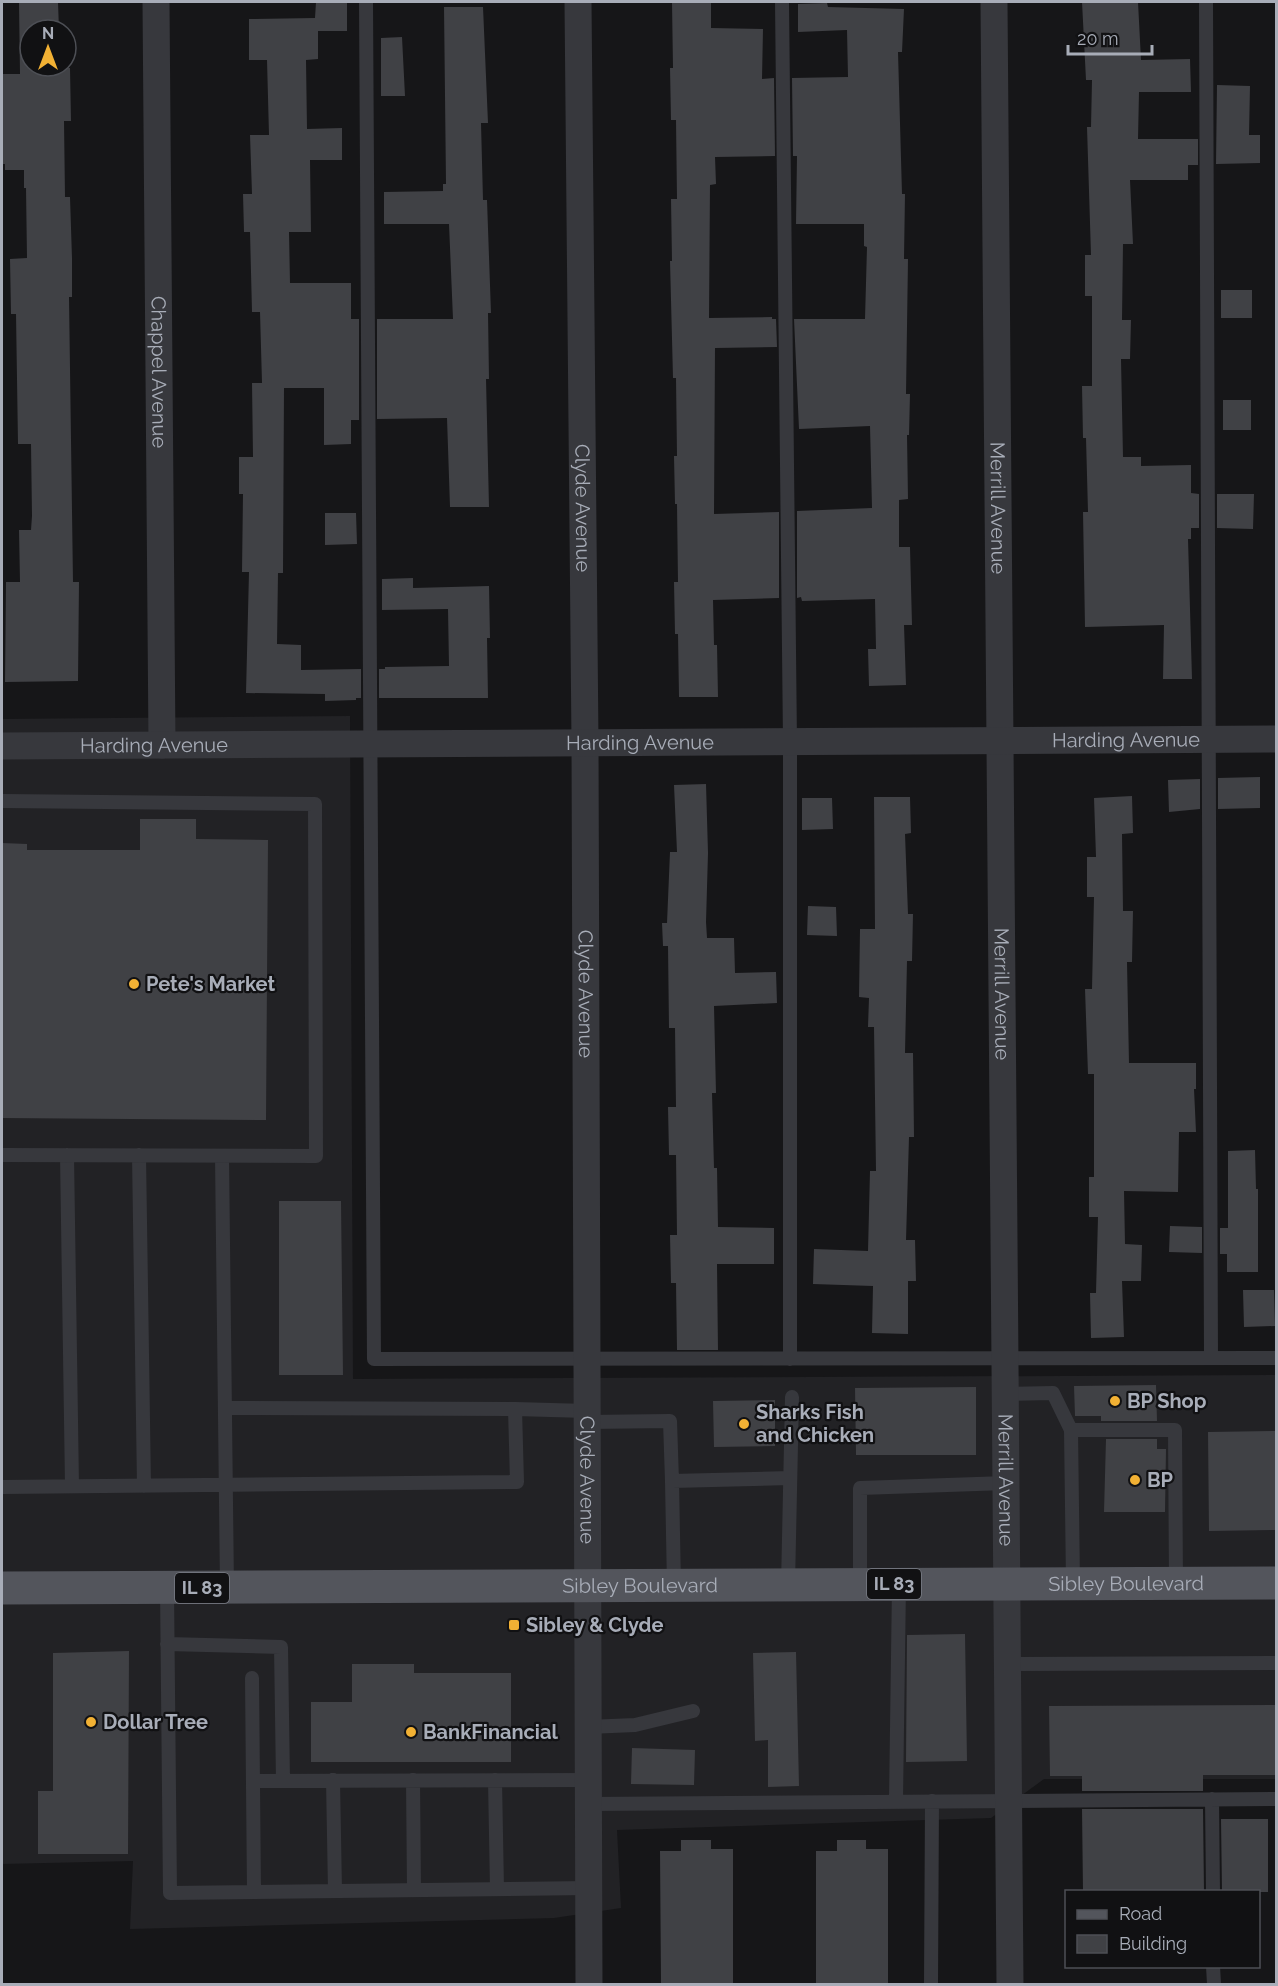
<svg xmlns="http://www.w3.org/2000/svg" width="1278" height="1986" viewBox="0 0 1278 1986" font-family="Raleway,sans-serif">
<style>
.built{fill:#222225}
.building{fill:#404145}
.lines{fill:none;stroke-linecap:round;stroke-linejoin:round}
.lane{stroke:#37383d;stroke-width:14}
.street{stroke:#37383d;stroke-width:27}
.primary{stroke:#53555c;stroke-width:33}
.poi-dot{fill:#f2b134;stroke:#111113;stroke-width:2}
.labels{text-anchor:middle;stroke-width:4.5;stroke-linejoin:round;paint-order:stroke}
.shield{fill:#111113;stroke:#7b7e86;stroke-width:1.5}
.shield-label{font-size:18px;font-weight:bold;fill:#a8adb8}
.street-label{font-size:20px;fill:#a8adb8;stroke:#111113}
.poi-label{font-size:20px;font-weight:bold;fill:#a8adb8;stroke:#111113;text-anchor:start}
</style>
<rect width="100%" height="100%" fill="#161618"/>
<path class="built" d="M 350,716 L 353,1379 L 1276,1375 L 1276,1779 L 1044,1779 L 991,1818 L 617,1830 L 621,1908 L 554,1918 L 130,1929 L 133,1861 L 2,1864 L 2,719 Z"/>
<path class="building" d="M 58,2 L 59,30 L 30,30 L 30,66 L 59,66 L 59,68 L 70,68 L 71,121 L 64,121 L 65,197 L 70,197 L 72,258 L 72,297 L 69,297 L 73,582 L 79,582 L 78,681 L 5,682 L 6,582 L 20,582 L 19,530 L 31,530 L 32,516 L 31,444 L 18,444 L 16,314 L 11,314 L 10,259 L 27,258 L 26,188 L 24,188 L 24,170 L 5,170 L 5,164 L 2,164 L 2,74 L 20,74 L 19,3 Z
M 316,2 L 347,2 L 347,31 L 318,31 L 318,59 L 306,60 L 307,129 L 342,128 L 342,160 L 310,160 L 311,232 L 289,232 L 290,283 L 351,283 L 351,319 L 359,319 L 359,420 L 351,420 L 351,444 L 324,445 L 324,388 L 284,388 L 283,573 L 278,573 L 277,644 L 301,645 L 301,670 L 361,669 L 361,698 L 356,698 L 356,700 L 325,701 L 325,694 L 246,693 L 249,572 L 242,572 L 243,494 L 239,494 L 239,457 L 253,457 L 252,383 L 262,383 L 260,312 L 252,312 L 250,232 L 244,232 L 243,194 L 252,194 L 250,135 L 269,135 L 267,60 L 249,60 L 249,19 L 315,18 Z
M 711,2 L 711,28 L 763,29 L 762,79 L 774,78 L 775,156 L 715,157 L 716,184 L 710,185 L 709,318 L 772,317 L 772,319 L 776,319 L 777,347 L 715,348 L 714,514 L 779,512 L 779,598 L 713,600 L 714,645 L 717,645 L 718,697 L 679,697 L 678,634 L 675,634 L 674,582 L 678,582 L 677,504 L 675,504 L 674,456 L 677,456 L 676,378 L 673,378 L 670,261 L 672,261 L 671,199 L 677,199 L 676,120 L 671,120 L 670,68 L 673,68 L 672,3 Z
M 1082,2 L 1138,2 L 1141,60 L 1190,59 L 1191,92 L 1139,92 L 1138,139 L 1198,139 L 1198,165 L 1188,165 L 1188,180 L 1130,180 L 1133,244 L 1123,244 L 1122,320 L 1131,320 L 1130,359 L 1121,359 L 1123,457 L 1141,457 L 1141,466 L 1191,465 L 1191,493 L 1199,494 L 1199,528 L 1191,528 L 1191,539 L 1188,539 L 1192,679 L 1163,679 L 1164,625 L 1085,627 L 1083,512 L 1088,512 L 1086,438 L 1083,438 L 1082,386 L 1092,386 L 1092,296 L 1085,296 L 1085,255 L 1091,255 L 1087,127 L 1091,127 L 1092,80 L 1086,80 Z
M 827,3 L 828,7 L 904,9 L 902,52 L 898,52 L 902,194 L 905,194 L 904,259 L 908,259 L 906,394 L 910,394 L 909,435 L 907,435 L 908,499 L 899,500 L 899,547 L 910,547 L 912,625 L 904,625 L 906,685 L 869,686 L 868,649 L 876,649 L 875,599 L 802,601 L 801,597 L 797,598 L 797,511 L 872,508 L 870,426 L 799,429 L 794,319 L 865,319 L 867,247 L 864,246 L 864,224 L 796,224 L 797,156 L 793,156 L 792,78 L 848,77 L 847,30 L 798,32 L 798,4 Z
M 444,7 L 483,7 L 488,123 L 481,123 L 483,200 L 487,200 L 491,313 L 488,313 L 489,379 L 486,379 L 489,507 L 450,507 L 447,418 L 377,419 L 377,319 L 453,319 L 449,224 L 384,224 L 384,192 L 443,191 L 443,184 L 446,184 Z
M 402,37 L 405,96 L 381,96 L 381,38 Z
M 1217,85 L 1250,86 L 1249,135 L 1260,135 L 1260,163 L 1216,164 Z
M 1221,290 L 1252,290 L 1252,318 L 1221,318 Z
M 1223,400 L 1251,400 L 1251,430 L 1223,430 Z
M 1217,494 L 1254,494 L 1253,529 L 1217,528 Z
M 325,513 L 356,513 L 357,544 L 325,545 Z
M 413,578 L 413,588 L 489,586 L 490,638 L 487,638 L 488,698 L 379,698 L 379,669 L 385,669 L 385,667 L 449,666 L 448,609 L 382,610 L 382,579 Z
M 1260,777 L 1260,808 L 1218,809 L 1218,778 Z
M 1200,779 L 1200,809 L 1169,812 L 1168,780 Z
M 706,784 L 708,853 L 706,922 L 707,938 L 734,938 L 735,973 L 776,972 L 777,1003 L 714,1006 L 716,1093 L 712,1093 L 714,1168 L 717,1168 L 718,1227 L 774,1228 L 774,1264 L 717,1264 L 718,1350 L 677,1350 L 676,1283 L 671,1283 L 670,1235 L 677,1235 L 676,1155 L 669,1155 L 668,1107 L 676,1107 L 675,1028 L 669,1028 L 668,946 L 663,946 L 662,923 L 667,923 L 670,852 L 677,852 L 674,785 Z
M 1132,796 L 1133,833 L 1122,834 L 1123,911 L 1133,911 L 1132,962 L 1127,962 L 1129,1063 L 1196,1063 L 1196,1089 L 1194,1089 L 1196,1132 L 1179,1132 L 1178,1192 L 1124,1191 L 1125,1244 L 1142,1245 L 1141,1281 L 1122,1281 L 1124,1337 L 1091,1338 L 1090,1293 L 1096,1293 L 1098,1217 L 1089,1217 L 1089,1177 L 1094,1177 L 1094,1074 L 1088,1074 L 1085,989 L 1092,989 L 1094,897 L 1087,897 L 1087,857 L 1096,857 L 1094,798 Z
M 874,797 L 910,797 L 911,833 L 905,834 L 908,914 L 913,914 L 912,961 L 907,961 L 905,1053 L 913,1053 L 914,1137 L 909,1137 L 906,1240 L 915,1240 L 916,1281 L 908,1281 L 908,1334 L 872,1333 L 873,1286 L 813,1284 L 814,1249 L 868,1251 L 870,1171 L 876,1171 L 874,1027 L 868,1027 L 869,998 L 859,997 L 860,929 L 875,929 Z
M 802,798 L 832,798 L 833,829 L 802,830 Z
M 140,819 L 196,819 L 196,839 L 268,840 L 266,1120 L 2,1118 L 2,843 L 27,844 L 27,850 L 140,850 Z
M 808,906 L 836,907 L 837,936 L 807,935 Z
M 1255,1150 L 1256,1189 L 1258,1189 L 1258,1272 L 1227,1272 L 1227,1254 L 1220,1254 L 1220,1228 L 1228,1228 L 1228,1151 Z
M 279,1201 L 341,1201 L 343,1375 L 279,1375 Z
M 1170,1226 L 1202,1227 L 1202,1253 L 1169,1252 Z
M 1243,1290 L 1274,1290 L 1275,1326 L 1244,1327 Z
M 1156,1385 L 1157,1421 L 1101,1421 L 1101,1416 L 1075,1416 L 1074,1386 Z
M 976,1387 L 976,1455 L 856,1455 L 855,1388 Z
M 775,1400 L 775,1446 L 714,1447 L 713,1401 Z
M 1276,1431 L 1276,1530 L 1209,1531 L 1208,1432 Z
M 1106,1439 L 1157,1439 L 1157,1449 L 1166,1449 L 1165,1512 L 1104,1512 Z
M 965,1634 L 967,1761 L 906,1762 L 907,1635 Z
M 129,1651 L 128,1854 L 38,1854 L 38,1791 L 53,1791 L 53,1653 Z
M 796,1652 L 799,1786 L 768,1787 L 768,1740 L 755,1741 L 753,1653 Z
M 352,1664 L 414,1664 L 414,1673 L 511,1673 L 511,1762 L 311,1762 L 311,1702 L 352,1702 Z
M 1276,1705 L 1276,1775 L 1203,1775 L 1203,1791 L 1082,1791 L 1082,1776 L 1050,1776 L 1049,1706 Z
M 632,1748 L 695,1750 L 694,1785 L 631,1784 Z
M 1082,1809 L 1203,1809 L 1204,1892 L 1083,1892 Z
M 1221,1819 L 1268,1819 L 1268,1892 L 1222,1892 Z
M 681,1840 L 711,1840 L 711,1849 L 733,1849 L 733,1984 L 661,1984 L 660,1851 L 681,1851 Z
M 837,1840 L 866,1840 L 866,1849 L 888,1849 L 888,1984 L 816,1984 L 816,1851 L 837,1851 Z"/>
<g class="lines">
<path class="lane" d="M 366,2 L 374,1359 L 1276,1358
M 782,2 L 790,742 L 790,1359
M 1206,2 L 1211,1358
M 2,801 L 315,804 L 316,1156 L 2,1155
M 67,1155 L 72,1486
M 139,1155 L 144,1486
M 222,1156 L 227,1588
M 1006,1394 L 1053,1393 L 1071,1430
M 515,1409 L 587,1411
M 587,1422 L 670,1421 L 672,1481
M 2,1487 L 517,1482 L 515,1409 L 225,1408
M 1073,1583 L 1071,1430 L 1175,1430 L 1176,1583
M 860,1584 L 860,1488 L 1006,1483
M 788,1585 L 792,1397
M 674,1586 L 672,1481 L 790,1478
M 167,1588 L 170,1893 L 589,1888
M 167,1644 L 281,1647 L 283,1781
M 1008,1664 L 1276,1663
M 252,1678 L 254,1892
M 588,1727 L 635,1725 L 693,1711
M 333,1780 L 335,1891
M 413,1780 L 414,1890
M 495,1780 L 497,1889
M 253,1781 L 588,1780
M 1212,1799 L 1213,1892
M 896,1801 L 899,1584
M 589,1804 L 1276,1799
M 1213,1966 L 1214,1984
M 931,1984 L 932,1801"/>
<g class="street">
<path id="s1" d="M 156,2 L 162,745"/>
<path id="s2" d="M 578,2 L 585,742 L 589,1984"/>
<path id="s3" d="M 994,2 L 1010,1984"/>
<path id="s4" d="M 2,746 L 1276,739"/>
</g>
<path class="primary" id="s5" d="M 2,1588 L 1276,1583"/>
</g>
<g class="poi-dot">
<circle cx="134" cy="984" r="6"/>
<circle cx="1115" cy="1401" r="6"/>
<circle cx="744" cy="1424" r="6"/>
<circle cx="1135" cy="1480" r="6"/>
<rect x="508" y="1619" width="12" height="12" rx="3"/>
<circle cx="91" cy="1722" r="6"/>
<circle cx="411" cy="1732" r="6"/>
</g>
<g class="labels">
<g class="shield">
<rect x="867" y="1569" width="54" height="30" rx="4.5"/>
<rect x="175" y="1573" width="54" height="30" rx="4.5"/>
</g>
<g class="shield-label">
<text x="894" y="1590">IL 83</text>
<text x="202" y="1594">IL 83</text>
</g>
<g class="street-label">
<text dy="7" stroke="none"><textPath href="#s1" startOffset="370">Chappel Avenue</textPath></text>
<text dy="7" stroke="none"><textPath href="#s2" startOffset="506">Clyde Avenue</textPath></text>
<text dy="7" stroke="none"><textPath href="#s3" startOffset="506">Merrill Avenue</textPath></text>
<text dy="7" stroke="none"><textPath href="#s4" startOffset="1124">Harding Avenue</textPath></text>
<text dy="7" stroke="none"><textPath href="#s4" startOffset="638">Harding Avenue</textPath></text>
<text dy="7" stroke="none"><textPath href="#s4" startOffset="152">Harding Avenue</textPath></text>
<text dy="7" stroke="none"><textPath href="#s2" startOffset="992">Clyde Avenue</textPath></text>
<text dy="7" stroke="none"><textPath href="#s3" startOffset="992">Merrill Avenue</textPath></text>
<text dy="7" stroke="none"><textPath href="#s2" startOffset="1478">Clyde Avenue</textPath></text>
<text dy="7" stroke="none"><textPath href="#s3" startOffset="1478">Merrill Avenue</textPath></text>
<text dy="7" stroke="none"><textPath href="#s5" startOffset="1124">Sibley Boulevard</textPath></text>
<text dy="7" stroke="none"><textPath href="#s5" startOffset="638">Sibley Boulevard</textPath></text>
</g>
<g class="poi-label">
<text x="146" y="991">Pete's Market</text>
<text x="1127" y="1408">BP Shop</text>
<text x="756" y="1419">Sharks Fish<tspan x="756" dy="23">and Chicken</tspan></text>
<text x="1147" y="1487">BP</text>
<text x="526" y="1632">Sibley &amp; Clyde</text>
<text x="103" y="1729">Dollar Tree</text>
<text x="423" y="1739">BankFinancial</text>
</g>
</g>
<rect width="1278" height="1986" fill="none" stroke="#a8adb8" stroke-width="6"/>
<rect x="1065" y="1890" width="195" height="78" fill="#111113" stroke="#4d4f55" stroke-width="1.5"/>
<rect x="1077" y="1910" width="30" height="9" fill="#53555c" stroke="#4d4f55" stroke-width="1.5"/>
<text x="1119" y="1920" font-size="18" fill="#a8adb8">Road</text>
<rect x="1077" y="1935" width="30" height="18" fill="#404145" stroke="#4d4f55" stroke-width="1.5"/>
<text x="1119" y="1950" font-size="18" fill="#a8adb8">Building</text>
<g transform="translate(48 48)"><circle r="28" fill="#111113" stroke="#4d4f55" stroke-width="1.5"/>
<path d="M0-4.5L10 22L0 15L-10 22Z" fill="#f2b134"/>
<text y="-9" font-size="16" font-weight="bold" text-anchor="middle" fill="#a8adb8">N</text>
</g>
<path d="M1068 45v9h84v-9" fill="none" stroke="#a8adb8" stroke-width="3"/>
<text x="1077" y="45" font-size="18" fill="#a8adb8" stroke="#111113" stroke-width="4.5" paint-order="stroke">20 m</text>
</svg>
